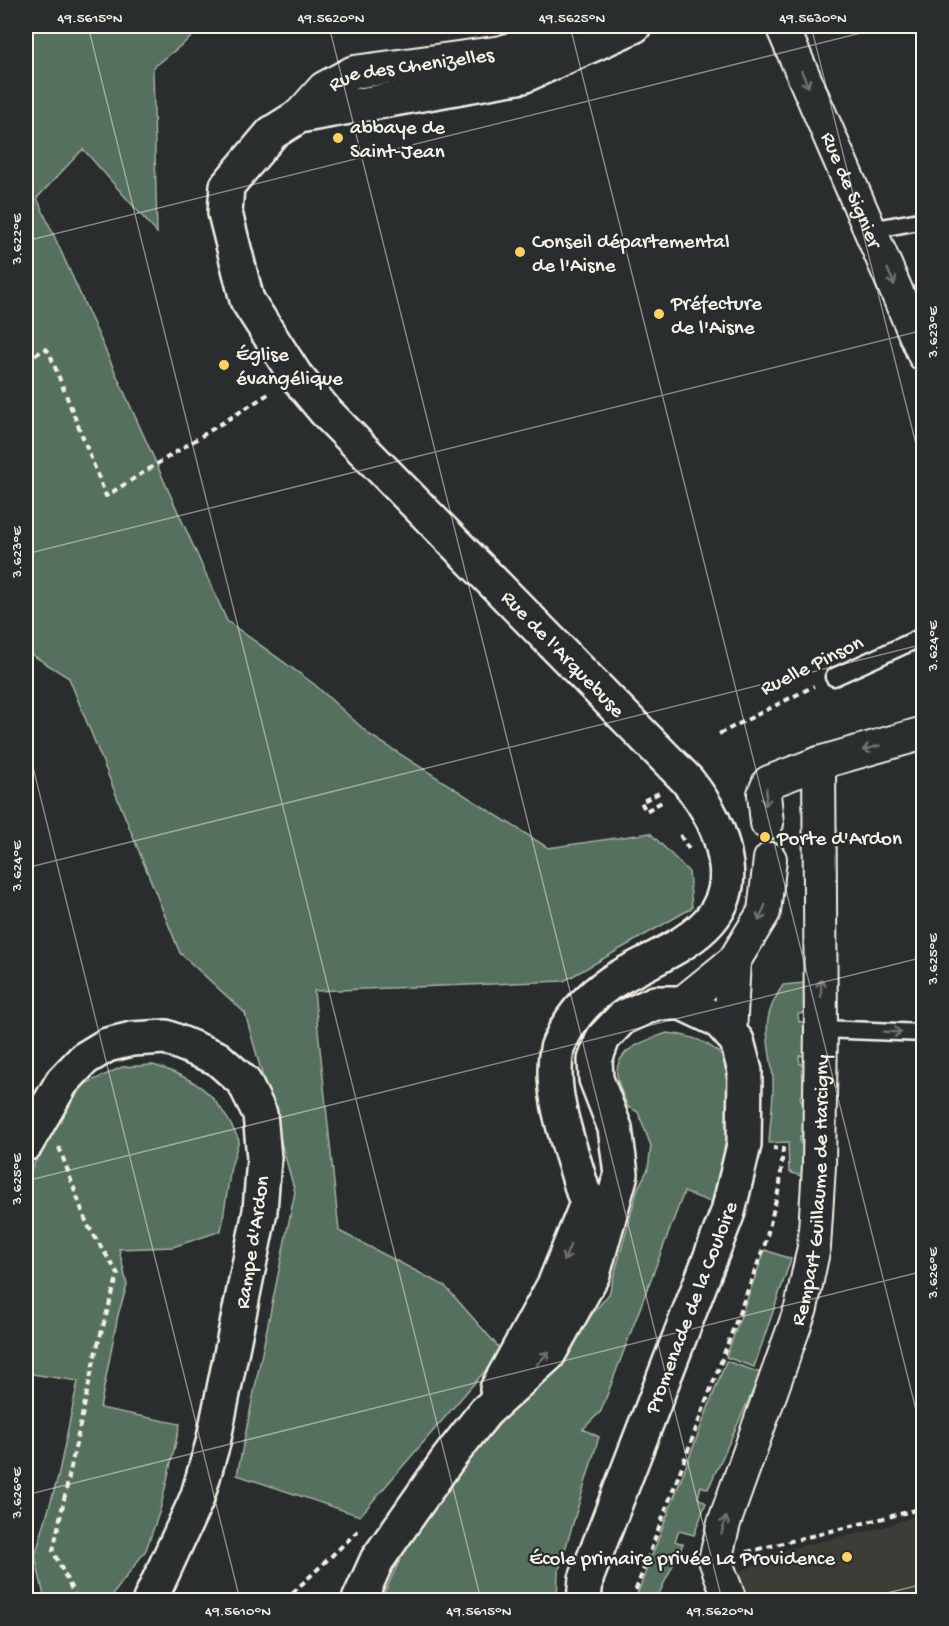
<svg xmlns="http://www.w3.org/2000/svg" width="949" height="1626" viewBox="0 0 949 1626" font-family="'Gochi Hand',sans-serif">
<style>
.built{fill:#3c3c38}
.green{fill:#56705e;stroke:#a5b0a3;stroke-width:1.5}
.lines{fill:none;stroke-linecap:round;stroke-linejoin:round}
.lane-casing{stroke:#f4f1e8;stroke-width:21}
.street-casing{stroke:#f4f1e8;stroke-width:36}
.secondary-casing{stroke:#f4f1e8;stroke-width:38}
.path{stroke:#f4f1e8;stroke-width:4;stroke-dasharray:6 4.5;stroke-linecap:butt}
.lane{stroke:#2a2d2e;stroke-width:16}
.street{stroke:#2a2d2e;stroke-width:32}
.secondary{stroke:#2a2d2e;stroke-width:33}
.oneway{stroke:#71726f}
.ticks{fill:none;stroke:#f4f1e8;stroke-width:1.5;stroke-opacity:0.45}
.poi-dot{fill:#ffd166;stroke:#2a2d2e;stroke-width:2}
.labels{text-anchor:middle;stroke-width:4.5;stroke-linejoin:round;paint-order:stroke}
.street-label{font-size:21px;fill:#f4f1e8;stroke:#2a2d2e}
.poi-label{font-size:21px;fill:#f4f1e8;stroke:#2a2d2e;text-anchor:start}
.neatline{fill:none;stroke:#f4f1e8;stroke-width:2}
.ticks-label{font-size:15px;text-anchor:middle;fill:#f4f1e8}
</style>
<rect width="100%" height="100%" fill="#2a2d2e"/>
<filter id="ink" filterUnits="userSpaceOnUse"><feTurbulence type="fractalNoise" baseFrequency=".0167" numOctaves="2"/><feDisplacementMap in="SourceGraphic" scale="12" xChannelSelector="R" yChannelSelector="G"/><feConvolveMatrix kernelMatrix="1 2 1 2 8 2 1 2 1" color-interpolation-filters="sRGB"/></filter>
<g filter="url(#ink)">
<path class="built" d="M 923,1513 L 923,1600 L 744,1600 L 731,1576 L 788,1549 L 881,1528 Z"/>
<path class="green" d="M 26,26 L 205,26 L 153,68 L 157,233 L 83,149 L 37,198 L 227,621 L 314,684 L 370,735 L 548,848 L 650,833 L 689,872 L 692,908 L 564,981 L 314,991 L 339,1231 L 445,1286 L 502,1351 L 360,1516 L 237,1475 L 295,1192 L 245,1013 L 180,953 L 69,678 L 26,651 Z
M 804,983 L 806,1013 L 798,1014 L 799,1022 L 805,1021 L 807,1055 L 799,1056 L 800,1064 L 807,1063 L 808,1095 L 800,1096 L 802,1103 L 809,1102 L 808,1135 L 800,1136 L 800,1143 L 807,1143 L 807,1178 L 789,1172 L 788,1142 L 769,1143 C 770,1122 774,1099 773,1078 C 769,1037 758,1023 783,985 Z
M 667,1033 C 686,1035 703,1039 718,1052 C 745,1076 723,1172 716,1204 L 684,1192 L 601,1411 L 583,1429 L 599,1437 L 558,1573 L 557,1600 L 381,1600 L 418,1521 L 609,1294 L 638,1188 L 648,1169 L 651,1146 L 638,1112 L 628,1107 C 624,1097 618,1086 617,1075 C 615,1048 648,1040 667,1033 Z
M 153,1065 C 201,1080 217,1095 239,1140 L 231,1167 L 221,1231 L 173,1247 L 119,1249 L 127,1285 L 118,1315 L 100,1408 L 180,1424 L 160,1510 L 146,1550 L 114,1593 L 114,1600 L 45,1600 L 35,1556 L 58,1477 L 78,1381 L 26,1373 L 26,1179 L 60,1117 L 85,1084 L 122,1067 Z
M 765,1250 L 791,1259 L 754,1367 L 726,1357 Z
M 726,1361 L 761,1373 L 708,1489 L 701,1486 L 698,1498 L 706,1503 L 694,1535 L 679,1531 L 675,1541 L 683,1544 L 656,1600 L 635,1600 Z"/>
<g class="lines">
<g class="lane-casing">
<path id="lane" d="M 871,230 L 924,220
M 834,677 L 924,636
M 821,1029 L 924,1033"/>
</g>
<g class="street-casing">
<g id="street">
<path id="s1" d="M 782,26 L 924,355"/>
<path id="s2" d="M 299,116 L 324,88 L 354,72 L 502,52 L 532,42 L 565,26"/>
<path d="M 767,823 L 764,794 L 769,782 L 819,763 L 924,733"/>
<path d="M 682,1003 L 734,961 L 764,912 L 770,859"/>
<path d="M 730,1033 L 734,961"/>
<path id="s3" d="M 730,1600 L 715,1560 L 724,1523 L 801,1308 L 814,1247 L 819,1166 L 821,1029 L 819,763"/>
</g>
</g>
<g class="secondary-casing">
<path id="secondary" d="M 26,1144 L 62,1082 L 84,1059 L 107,1045 L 132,1039 L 166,1037 L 217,1058 L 244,1082 L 260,1114 L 264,1158 L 260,1211 L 213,1443 L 197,1498 L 150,1600
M 589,1199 L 583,1192 C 571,1147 548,1096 557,1049 C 558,1044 562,1038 564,1033 C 575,1012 591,996 610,983 C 656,953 735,935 726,865 C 722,831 708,807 687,780 L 325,411 L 295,375 L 247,300 L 225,213 L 227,186 L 272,133 L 299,116 L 523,76 L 634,26
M 497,1389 L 555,1283 L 589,1199
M 359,1600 L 377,1560 L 448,1459 L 485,1412 L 548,1355 L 593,1274 L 621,1174 L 615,1128 L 596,1079 L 595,1060 L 603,1038 L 622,1018 L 655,1003 L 682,1003 L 718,1020 L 737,1041 L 745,1071 L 744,1145 L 728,1212 L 586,1579 L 584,1600"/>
</g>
<path class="path" d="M 26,360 L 46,349 L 49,352 L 106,496 L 270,393
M 719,734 L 814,686
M 659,793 L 641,802 L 646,811 L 665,800
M 680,835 L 690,851
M 59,1147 L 87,1224 L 118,1274 L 96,1351 L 53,1551 L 77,1600
M 747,1552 L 924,1508
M 285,1600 L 360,1529
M 632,1600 L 765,1244 L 780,1184 L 783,1149 L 773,1148"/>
<use href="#lane" class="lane"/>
<use href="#street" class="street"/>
<use href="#secondary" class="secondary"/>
</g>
<defs><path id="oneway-shaft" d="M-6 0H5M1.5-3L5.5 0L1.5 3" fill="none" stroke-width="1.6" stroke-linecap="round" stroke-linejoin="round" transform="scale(1.5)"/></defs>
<g class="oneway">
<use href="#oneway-shaft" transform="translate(805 79) rotate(66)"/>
<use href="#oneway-shaft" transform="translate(891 277) rotate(67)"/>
<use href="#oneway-shaft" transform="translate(871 748) rotate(164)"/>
<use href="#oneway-shaft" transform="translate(766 797) rotate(94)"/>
<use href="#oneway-shaft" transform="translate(762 913) rotate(112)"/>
<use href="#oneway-shaft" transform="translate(821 988) rotate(-90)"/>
<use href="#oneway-shaft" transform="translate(893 1032) rotate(2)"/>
<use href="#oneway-shaft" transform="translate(567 1253) rotate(112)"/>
<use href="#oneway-shaft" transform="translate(543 1358) rotate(-47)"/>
<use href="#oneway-shaft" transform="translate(724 1525) rotate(-74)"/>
</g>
</g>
<path class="ticks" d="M 88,26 L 481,1600M 329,26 L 722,1600M 570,26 L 924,1442M 811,26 L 924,476M 26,241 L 889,26M 26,554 L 924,330M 26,739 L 240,1600M 26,868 L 924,644M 26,1181 L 924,957M 26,1495 L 924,1271M 858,1600 L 924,1584"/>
<g class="poi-dot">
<circle cx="338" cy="138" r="6"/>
<circle cx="520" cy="252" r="6"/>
<circle cx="659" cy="314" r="6"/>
<circle cx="224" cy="365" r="6"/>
<circle cx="765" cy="837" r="6"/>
<circle cx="847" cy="1557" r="6"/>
</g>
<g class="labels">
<g class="street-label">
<text dy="7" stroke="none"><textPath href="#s2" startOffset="128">Rue des Chenizelles</textPath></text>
<text dy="7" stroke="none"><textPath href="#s1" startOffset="178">Rue de Signier</textPath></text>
<text transform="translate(564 653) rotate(46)" y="7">Rue de l'Arquebuse</text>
<text transform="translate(811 664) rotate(-26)" y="7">Ruelle Pinson</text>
<text dy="7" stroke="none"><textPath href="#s3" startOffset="428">Rempart Guillaume de Harcigny</textPath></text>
<text transform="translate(251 1242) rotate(-81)" y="7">Rampe d'Ardon</text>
<text transform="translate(690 1307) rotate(-69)" y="7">Promenade de la Couloire</text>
</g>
<g class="poi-label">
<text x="350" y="133">abbaye de<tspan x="350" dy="24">Saint-Jean</tspan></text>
<text x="532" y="247">Conseil départemental<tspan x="532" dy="24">de l'Aisne</tspan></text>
<text x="671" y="309">Préfecture<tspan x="671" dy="24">de l'Aisne</tspan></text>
<text x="236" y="360">Église<tspan x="236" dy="24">évangélique</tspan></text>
<text x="777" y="844">Porte d'Ardon</text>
<text x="835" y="1564" text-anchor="end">École primaire privée La Providence</text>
</g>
</g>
<rect width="949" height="1626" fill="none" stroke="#2a2d2e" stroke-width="66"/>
<rect x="33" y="33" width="883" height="1560" class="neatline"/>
<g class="ticks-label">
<text x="90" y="22">49.5615°N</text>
<text x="331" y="22">49.5620°N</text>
<text x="572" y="22">49.5625°N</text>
<text x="813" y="22">49.5630°N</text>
<text transform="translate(16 239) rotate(-90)" y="5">3.622°E</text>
<text transform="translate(932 332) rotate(-90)" y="5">3.623°E</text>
<text transform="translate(16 552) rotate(-90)" y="5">3.623°E</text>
<text transform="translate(932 646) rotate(-90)" y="5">3.624°E</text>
<text transform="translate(16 866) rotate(-90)" y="5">3.624°E</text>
<text transform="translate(932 959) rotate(-90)" y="5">3.625°E</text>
<text transform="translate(16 1179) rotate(-90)" y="5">3.625°E</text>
<text transform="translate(932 1273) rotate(-90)" y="5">3.626°E</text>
<text transform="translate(16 1493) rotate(-90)" y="5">3.626°E</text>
<text x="238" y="1615">49.5610°N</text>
<text x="479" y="1615">49.5615°N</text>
<text x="720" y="1615">49.5620°N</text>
</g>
</svg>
